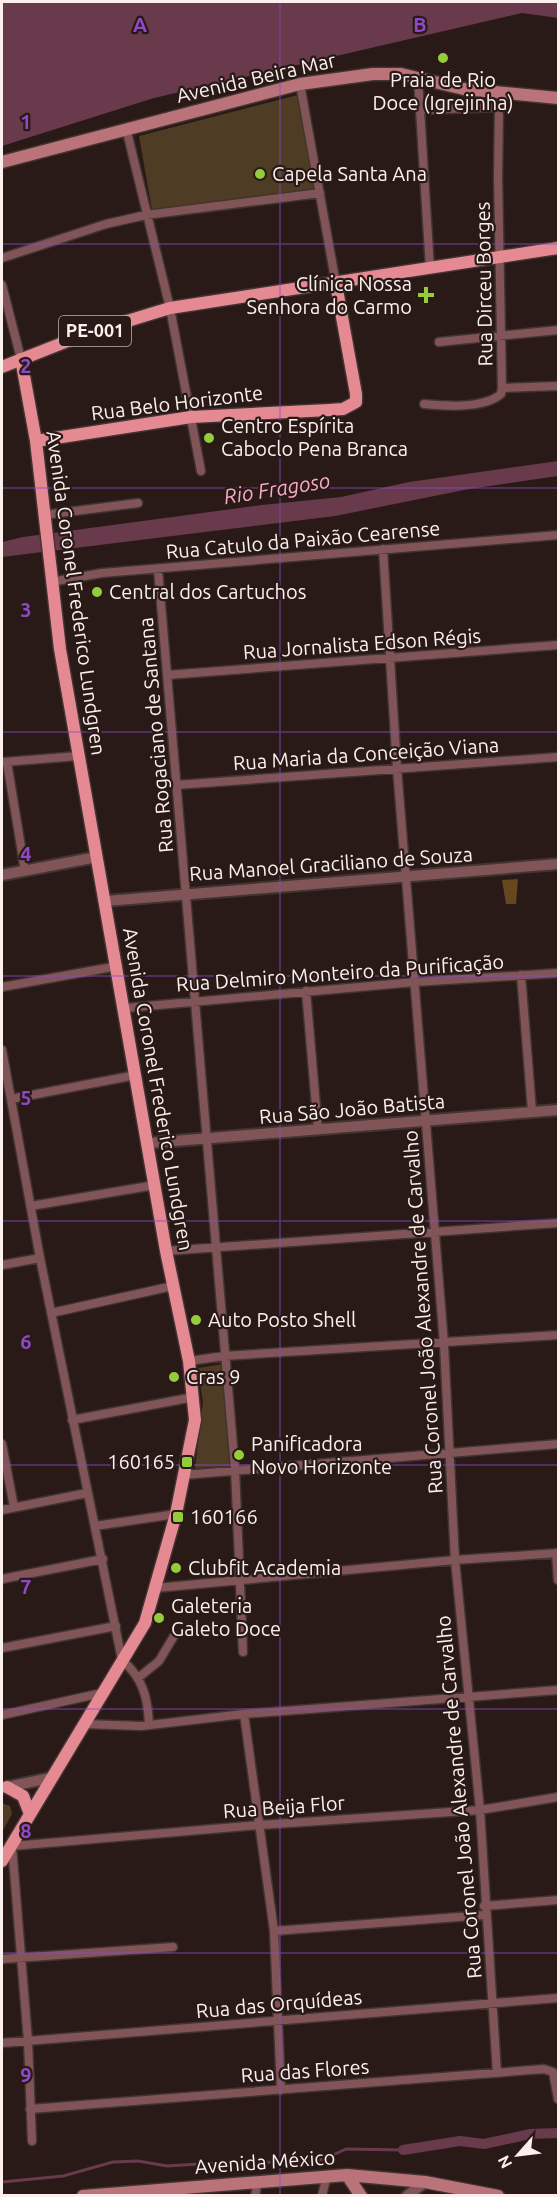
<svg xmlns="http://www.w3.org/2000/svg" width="560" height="2197" viewBox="0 0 560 2197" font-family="Ubuntu,sans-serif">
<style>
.green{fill:#4f3c24}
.forest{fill:#67471d}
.water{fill:#69394c}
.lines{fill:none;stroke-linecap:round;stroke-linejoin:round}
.stream{stroke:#69394c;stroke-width:3}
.canal{stroke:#69394c;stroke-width:10}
.minor-casing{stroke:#423431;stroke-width:11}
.tertiary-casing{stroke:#423431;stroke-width:14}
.secondary-casing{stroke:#423431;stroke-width:15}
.primary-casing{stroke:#423431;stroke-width:15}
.minor{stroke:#815558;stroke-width:8}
.tertiary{stroke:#815558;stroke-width:10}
.secondary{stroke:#ba7379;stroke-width:12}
.primary{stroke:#e58a92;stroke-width:12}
.grid{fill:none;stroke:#8e49c6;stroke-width:1.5;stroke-opacity:0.55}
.poi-dot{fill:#94cc3c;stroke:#291a17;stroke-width:2}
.labels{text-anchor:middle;stroke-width:4.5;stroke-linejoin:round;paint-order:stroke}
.shield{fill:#291a17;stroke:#bcb0ad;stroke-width:1.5}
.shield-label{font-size:18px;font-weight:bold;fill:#fbf0ed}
.street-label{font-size:20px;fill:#fbf0ed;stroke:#291a17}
.poi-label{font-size:20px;fill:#fbf0ed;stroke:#291a17;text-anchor:start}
.water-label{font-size:21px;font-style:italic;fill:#f9a9c7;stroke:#291a17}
.grid-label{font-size:20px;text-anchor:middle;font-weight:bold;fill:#8e49c6;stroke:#291a17;stroke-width:4.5;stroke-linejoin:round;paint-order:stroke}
</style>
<rect width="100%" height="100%" fill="#291a17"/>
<path class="green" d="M 298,95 L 315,189 L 152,210 L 139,136 Z
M 230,1363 L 238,1466 L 195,1468 L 203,1403 L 198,1368 Z
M 2,1803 L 10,1806 L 12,1814 L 2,1832 Z"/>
<path class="forest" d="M 518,879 L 516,904 L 506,904 L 502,880 Z"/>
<path class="water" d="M 2,2 L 558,2 L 558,18 L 522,13 L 154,98 L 2,146 Z
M 558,461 L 558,476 L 469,489 L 335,516 L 2,557 L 2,542 L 23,537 L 262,505 L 341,497 L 409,482 Z"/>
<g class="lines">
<path class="stream" d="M 2,2182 L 63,2176 L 113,2162 L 138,2161 L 167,2166 L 248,2161 L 300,2164 L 324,2159 L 346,2149 L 403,2150"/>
<path class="canal" d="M 403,2150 L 460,2141 L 484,2144 L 530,2134 L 558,2133"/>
<g class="minor-casing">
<path id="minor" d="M 418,78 L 430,269
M 300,84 L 336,284
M 421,110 L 499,107
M 126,128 L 170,308 L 201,471
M 2,258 L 106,224 L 146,215 L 320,193
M 2,285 L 21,359
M 439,342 L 558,330
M 502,388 L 558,386
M 424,404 C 446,406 483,409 501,394 L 502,388 L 498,178 L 499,107 L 502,94
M 44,515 L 138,503
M 383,549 L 397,768 L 444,1344 L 455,1560 L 480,1810 L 497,2073
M 158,569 L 235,1469 L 243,1652
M 51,582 L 102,573 L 558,535
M 167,675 L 558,645
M 4,762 L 78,756
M 7,762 L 25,871
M 176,785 L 558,757
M 521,975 L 532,1111
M 2,987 L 118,966
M 306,991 L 318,1129
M 125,1008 L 415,982 L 558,973
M 2,1050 L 40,1258 L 122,1660 C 143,1678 148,1698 149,1725
M 11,1099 L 136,1075
M 31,1206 L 155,1185
M 166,1251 L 558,1223
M 2,1265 L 40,1258
M 51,1313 L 173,1286
M 189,1361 L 224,1356 L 558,1335
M 72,1420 L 194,1397
M 2,1444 L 14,1507
M 183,1475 L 558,1444
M 2,1510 L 87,1493
M 95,1526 L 176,1514
M 556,1553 L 558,1580
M 2,1579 L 103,1559
M 156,1588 L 455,1560 L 558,1553
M 2,1648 L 116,1626
M 138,1678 L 159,1661 L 174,1636
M 244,1714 L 274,1931 L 281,2090
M 2,1715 L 102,1693
M 85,1724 L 141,1726 L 244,1714 L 558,1690
M 484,1906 L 558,1900
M 274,1931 L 485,1915
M 2,1959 L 173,1947
M 2,2043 L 558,1998
M 30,2109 L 544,2069 L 553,2072 L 558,2099
M 32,2141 L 28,2041 L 12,1846 L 260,1825 L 480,1810 L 558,1797
M 255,2196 L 258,2181
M 322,2196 L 327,2175"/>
</g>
<g class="tertiary-casing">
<path id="tertiary" d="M 2,875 L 97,857
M 106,901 L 558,864
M 149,1143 L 558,1110
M 2,1788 L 50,1778
M 407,2196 L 425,2182"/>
</g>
<g class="secondary-casing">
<path id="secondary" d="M 2,162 L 300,84 L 373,74 L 401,74 L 464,89 L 558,98
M 347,2175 L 361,2196
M 83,2196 L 347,2175 L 425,2182 L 498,2196"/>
</g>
<g class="primary-casing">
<path id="primary" d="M 2,367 L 88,333 L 170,308 L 558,248
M 36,441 L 191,417 L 329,410 L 343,409 L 356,402 L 356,394 L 336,284
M 7,1787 L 23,1796 L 30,1814
M 2,1861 L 145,1623 L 176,1514 L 195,1420 L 189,1361 L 166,1251 L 60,649 L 36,441 L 21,359"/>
</g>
<use href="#minor" class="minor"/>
<use href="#tertiary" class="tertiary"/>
<use href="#secondary" class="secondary"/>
<use href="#primary" class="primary"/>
</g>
<path class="grid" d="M 280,2 L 280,2196M 2,244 L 558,244M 2,488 L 558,488M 2,732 L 558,732M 2,976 L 558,976M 2,1221 L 558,1221M 2,1465 L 558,1465M 2,1709 L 558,1709M 2,1953 L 558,1953"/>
<g class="poi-dot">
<circle cx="443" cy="58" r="6"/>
<circle cx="260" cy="174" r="6"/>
<path d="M423 286h6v6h6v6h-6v6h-6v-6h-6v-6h6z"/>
<circle cx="209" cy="438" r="6"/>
<circle cx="97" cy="592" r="6"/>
<circle cx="196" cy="1320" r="6"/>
<circle cx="174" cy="1377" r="6"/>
<circle cx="239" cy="1455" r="6"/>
<rect x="181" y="1456" width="12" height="12" rx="3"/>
<rect x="172" y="1511" width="12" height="12" rx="3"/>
<circle cx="176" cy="1568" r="6"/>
<circle cx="159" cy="1618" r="6"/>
</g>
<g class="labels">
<rect class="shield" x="59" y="316" width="72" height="30" rx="4.5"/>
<g class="shield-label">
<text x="95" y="337">PE-001</text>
</g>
<g class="street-label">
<text transform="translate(256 78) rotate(-13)" y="7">Avenida Beira Mar</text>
<text transform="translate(484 284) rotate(-91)" y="7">Rua Dirceu Borges</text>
<text transform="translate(177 403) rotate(-7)" y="7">Rua Belo Horizonte</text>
<text transform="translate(303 540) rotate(-5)" y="7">Rua Catulo da Paixão Cearense</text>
<text transform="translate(76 593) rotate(82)" y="7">Avenida Coronel Frederico Lundgren</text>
<text transform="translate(362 644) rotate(-4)" y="7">Rua Jornalista Edson Régis</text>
<text transform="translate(156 735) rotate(-95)" y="7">Rua Rogaciano de Santana</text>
<text transform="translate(366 754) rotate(-4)" y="7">Rua Maria da Conceição Viana</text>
<text transform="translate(331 864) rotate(-4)" y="7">Rua Manoel Graciliano de Souza</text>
<text transform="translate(340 973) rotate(-4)" y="7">Rua Delmiro Monteiro da Purificação</text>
<text transform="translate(158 1089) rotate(80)" y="7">Avenida Coronel Frederico Lundgren</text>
<text transform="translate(352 1109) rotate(-5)" y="7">Rua São João Batista</text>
<text transform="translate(423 1312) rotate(-94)" y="7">Rua Coronel João Alexandre de Carvalho</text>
<text transform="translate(459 1797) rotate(-95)" y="7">Rua Coronel João Alexandre de Carvalho</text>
<text transform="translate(284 1807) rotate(-4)" y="7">Rua Beija Flor</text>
<text transform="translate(279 2004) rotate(-5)" y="7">Rua das Orquídeas</text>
<text transform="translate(305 2071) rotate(-4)" y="7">Rua das Flores</text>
<text transform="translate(265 2162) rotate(-4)" y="7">Avenida México</text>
</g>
<g class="poi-label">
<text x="443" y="87" text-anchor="middle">Praia de Rio<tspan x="443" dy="23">Doce (Igrejinha)</tspan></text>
<text x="272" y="181">Capela Santa Ana</text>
<text x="412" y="291" text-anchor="end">Clínica Nossa<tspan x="412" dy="23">Senhora do Carmo</tspan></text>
<text x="221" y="433">Centro Espírita<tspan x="221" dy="23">Caboclo Pena Branca</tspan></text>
<text x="109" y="599">Central dos Cartuchos</text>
<text x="208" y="1327">Auto Posto Shell</text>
<text x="186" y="1384">Cras 9</text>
<text x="251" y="1451">Panificadora<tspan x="251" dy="23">Novo Horizonte</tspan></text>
<text x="175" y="1469" text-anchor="end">160165</text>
<text x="190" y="1524">160166</text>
<text x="188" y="1575">Clubfit Academia</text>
<text x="171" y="1613">Galeteria<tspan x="171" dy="23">Galeto Doce</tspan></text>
</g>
<g class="water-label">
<text transform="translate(277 489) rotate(-9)" y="7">Rio Fragoso</text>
</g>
</g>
<g class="grid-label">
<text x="140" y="32">A</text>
<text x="420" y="32">B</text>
<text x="26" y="129">1</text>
<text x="26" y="373">2</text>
<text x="26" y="617">3</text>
<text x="26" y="861">4</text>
<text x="26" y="1105">5</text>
<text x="26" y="1349">6</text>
<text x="26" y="1594">7</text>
<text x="26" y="1838">8</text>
<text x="26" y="2082">9</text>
</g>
<rect width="560" height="2197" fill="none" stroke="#fbf0ed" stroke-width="6"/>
<g transform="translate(518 2155) rotate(242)" stroke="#291a17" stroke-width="4.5" paint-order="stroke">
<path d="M0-4.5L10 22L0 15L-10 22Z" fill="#fbf0ed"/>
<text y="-9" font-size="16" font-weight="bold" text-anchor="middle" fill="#fbf0ed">N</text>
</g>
</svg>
